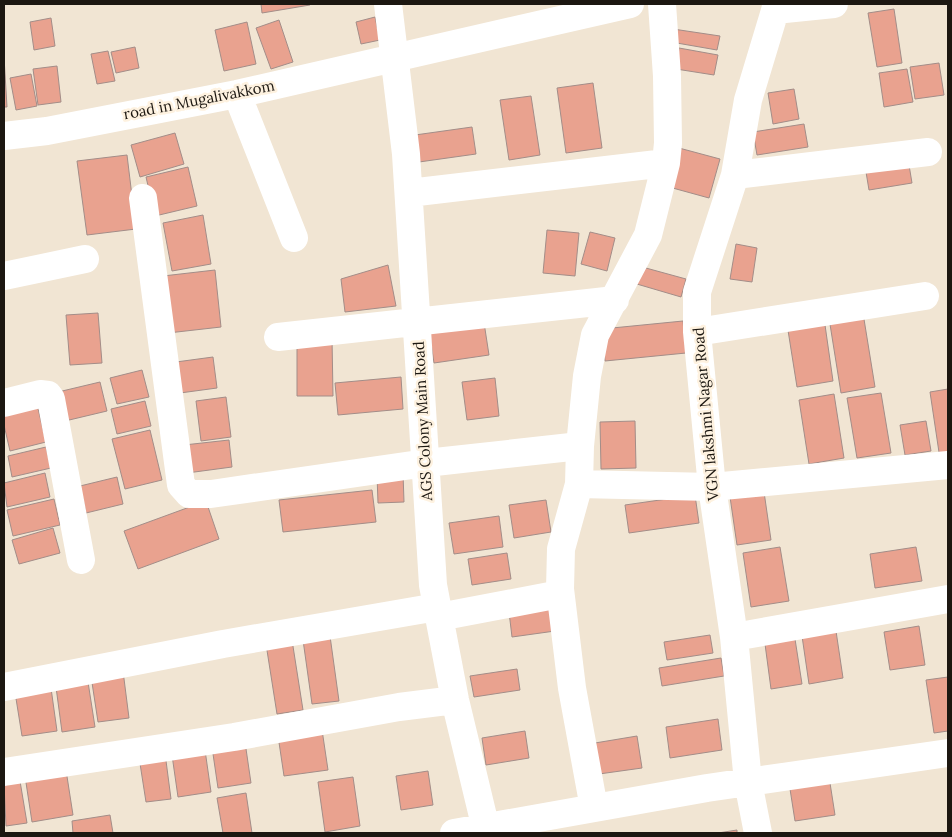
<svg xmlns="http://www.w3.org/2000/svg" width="952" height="837" viewBox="0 0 952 837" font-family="Lora,serif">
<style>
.building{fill:#e9a28f;stroke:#a38d88}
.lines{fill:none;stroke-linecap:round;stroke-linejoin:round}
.street{stroke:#fff;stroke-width:28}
.labels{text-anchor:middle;stroke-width:5;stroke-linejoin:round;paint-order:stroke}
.street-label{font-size:15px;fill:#1c1711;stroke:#fef2e0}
</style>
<rect width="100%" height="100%" fill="#f1e5d3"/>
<path class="building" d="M 261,4 L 310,4 L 310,5 L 262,13 Z
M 894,9 L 902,63 L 877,67 L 868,13 Z
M 375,17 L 380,40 L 361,44 L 356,22 Z
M 51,18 L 55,46 L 34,50 L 30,22 Z
M 279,20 L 293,62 L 271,69 L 256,28 Z
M 247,22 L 256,64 L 224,71 L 215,30 Z
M 673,29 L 720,36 L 717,50 L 671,42 Z
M 135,47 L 139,68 L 116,73 L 111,52 Z
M 679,48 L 718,55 L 714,75 L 676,69 Z
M 108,51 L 115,81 L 97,84 L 91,54 Z
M 4,57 L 7,107 L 4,107 Z
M 939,63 L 944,95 L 915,99 L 910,67 Z
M 57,66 L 61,102 L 38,105 L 33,69 Z
M 907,69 L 913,102 L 884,107 L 879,73 Z
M 31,74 L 37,106 L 16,110 L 10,78 Z
M 593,83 L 602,148 L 566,153 L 557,88 Z
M 794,89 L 799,119 L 773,124 L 768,93 Z
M 531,96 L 540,155 L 509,160 L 500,100 Z
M 804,124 L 808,147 L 757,155 L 753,132 Z
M 472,127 L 476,154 L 419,162 L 415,135 Z
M 175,133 L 184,164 L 140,177 L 131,145 Z
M 679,148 L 720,159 L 709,198 L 669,187 Z
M 127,155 L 136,229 L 87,235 L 77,161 Z
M 908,159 L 912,183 L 869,190 L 865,166 Z
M 188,167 L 197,206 L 155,216 L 146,177 Z
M 203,215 L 211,264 L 172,271 L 163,223 Z
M 547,230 L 579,233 L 575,276 L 543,273 Z
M 590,232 L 615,238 L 607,271 L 581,264 Z
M 736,244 L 757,248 L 752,282 L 730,279 Z
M 388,265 L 396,306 L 345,312 L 341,279 Z
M 635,265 L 686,279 L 681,297 L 630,282 Z
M 215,270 L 221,327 L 168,333 L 163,276 Z
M 98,313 L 102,363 L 70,365 L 66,315 Z
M 863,313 L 875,387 L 841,393 L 829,318 Z
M 483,316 L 489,355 L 434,363 L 428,324 Z
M 824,318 L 833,381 L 797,387 L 787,324 Z
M 683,321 L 686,353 L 605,361 L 602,329 Z
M 332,338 L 333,396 L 297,396 L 297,339 Z
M 213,357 L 217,388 L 180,393 L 176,362 Z
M 142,370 L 149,397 L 117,404 L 110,378 Z
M 401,377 L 403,409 L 338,415 L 335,383 Z
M 495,378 L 499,416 L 467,420 L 462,382 Z
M 100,382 L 107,411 L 65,421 L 58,392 Z
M 948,389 L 948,457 L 940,459 L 930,392 Z
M 881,393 L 891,453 L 857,458 L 847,398 Z
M 834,394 L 844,458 L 809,464 L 799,400 Z
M 226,397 L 231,437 L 201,441 L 196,401 Z
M 36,400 L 46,442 L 10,451 L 4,425 L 4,408 Z
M 145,401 L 151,426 L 117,434 L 111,409 Z
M 635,421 L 636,468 L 601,469 L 600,422 Z
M 926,421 L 931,451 L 905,455 L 900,425 Z
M 150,430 L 162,480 L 125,489 L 112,439 Z
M 229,440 L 232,467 L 187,473 L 184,445 Z
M 46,447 L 51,468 L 12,477 L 8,456 Z
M 45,473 L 50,497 L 7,507 L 4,483 Z
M 403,473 L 404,502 L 378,503 L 377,475 Z
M 117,477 L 123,504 L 86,513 L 80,486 Z
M 763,485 L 771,540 L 737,545 L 729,490 Z
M 372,490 L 376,522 L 283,532 L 279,500 Z
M 695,495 L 699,523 L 629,533 L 625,505 Z
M 54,499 L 60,525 L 13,536 L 7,510 Z
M 546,500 L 551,532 L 514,538 L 509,505 Z
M 206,501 L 219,539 L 138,569 L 124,531 Z
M 499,516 L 503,547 L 454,554 L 449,523 Z
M 53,528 L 60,553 L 19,564 L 12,540 Z
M 780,547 L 789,601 L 751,607 L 743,553 Z
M 916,547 L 922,581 L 875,588 L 870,554 Z
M 507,553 L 511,579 L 472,585 L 468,559 Z
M 551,606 L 555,631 L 512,637 L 509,612 Z
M 919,626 L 925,665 L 890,670 L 884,632 Z
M 836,631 L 843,678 L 809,684 L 802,636 Z
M 710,635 L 713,653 L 667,660 L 664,642 Z
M 330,636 L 339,701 L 312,704 L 303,640 Z
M 795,639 L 802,684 L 771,689 L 765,644 Z
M 292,640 L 303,710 L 277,714 L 266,644 Z
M 721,658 L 724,676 L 662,686 L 659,668 Z
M 517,669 L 520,690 L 474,697 L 470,676 Z
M 123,671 L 129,718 L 98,722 L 91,676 Z
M 948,677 L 948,731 L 934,733 L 926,680 Z
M 50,681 L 57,731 L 22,736 L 14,686 Z
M 88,682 L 95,727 L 62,732 L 56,687 Z
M 718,719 L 722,750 L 670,758 L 666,727 Z
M 321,723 L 328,770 L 284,776 L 277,729 Z
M 525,731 L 529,758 L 486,765 L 482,738 Z
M 637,736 L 642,768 L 599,774 L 595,743 Z
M 245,742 L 251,783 L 218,788 L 212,747 Z
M 204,743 L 211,792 L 178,797 L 171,748 Z
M 165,753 L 171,799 L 146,802 L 139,757 Z
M 66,770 L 73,815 L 32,822 L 25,776 Z
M 428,771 L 433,805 L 401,810 L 396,776 Z
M 353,777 L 360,826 L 325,832 L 318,782 Z
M 20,781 L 27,823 L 6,826 L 4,784 Z
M 830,783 L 835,815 L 795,821 L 790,789 Z
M 246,793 L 252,833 L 223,833 L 217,798 Z
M 110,815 L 113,833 L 73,833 L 72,821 Z
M 737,830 L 737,833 L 718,833 Z"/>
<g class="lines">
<path class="street" d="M 388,4 L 406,154 L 433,585 L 455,700 L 487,833
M 775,10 L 834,4
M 237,94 L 294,238
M 4,136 L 47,131 L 237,94 L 630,4
M 735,175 L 928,152
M 409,193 L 666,163
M 143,198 L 181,485 L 189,494 L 211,494 L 426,463 L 580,446 L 579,484 L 712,487 L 948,465
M 4,276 L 85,259
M 697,332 L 925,296
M 278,337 L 615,300
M 4,403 L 40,394 L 48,395 L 51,399 L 81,560
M 580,446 L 587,376 L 595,335 L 648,235 L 666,163 L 668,143 L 667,76 L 662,4
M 579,484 L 561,549 L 560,589 L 572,688 L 594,808
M 439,617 L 560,594
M 734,637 L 948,599
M 4,687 L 223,644 L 437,607
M 4,772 L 234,737 L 399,707 L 455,700
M 454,833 L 707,788 L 948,753
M 758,833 L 748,782 L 734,637 L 712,487 L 697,332 L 697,292 L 735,175 L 748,100 L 777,4"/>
</g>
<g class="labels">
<g class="street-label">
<text transform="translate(199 100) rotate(-11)" y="5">road in Mugalivakkom</text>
<text transform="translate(706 414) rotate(-95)" y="5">VGN lakshmi Nagar Road</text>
<text transform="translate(423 421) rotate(-93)" y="5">AGS Colony Main Road</text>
</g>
</g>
<rect width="952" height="837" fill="none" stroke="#1c1711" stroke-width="10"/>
</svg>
